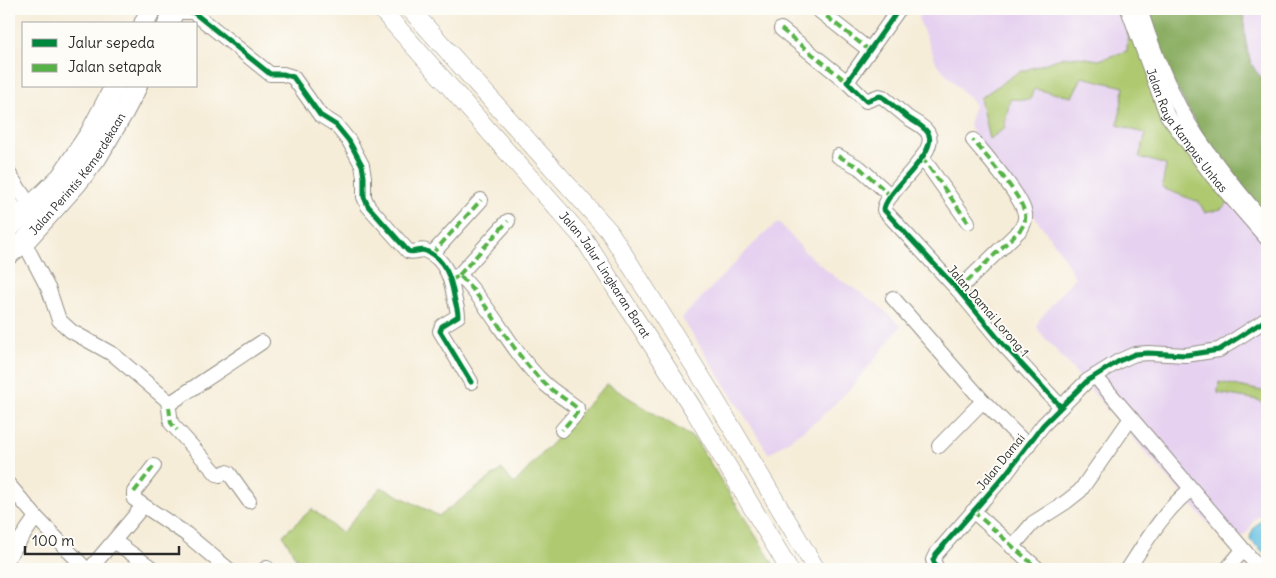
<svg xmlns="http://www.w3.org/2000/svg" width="1276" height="578" viewBox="0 0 1276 578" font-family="Delius,sans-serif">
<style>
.built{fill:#e6d2f0}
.green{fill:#aec96f;stroke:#6c7a4d}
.forest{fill:#8aad62;stroke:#5a6c46}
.water{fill:#64c0e2;stroke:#487686}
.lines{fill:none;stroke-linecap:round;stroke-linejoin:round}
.minor-casing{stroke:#908c82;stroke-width:16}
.major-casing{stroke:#908c82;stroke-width:19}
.highway-casing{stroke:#908c82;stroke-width:22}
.minor{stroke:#fff;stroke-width:14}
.major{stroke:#fff;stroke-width:18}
.highway{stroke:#fff;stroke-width:20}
.quiet{stroke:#56b246;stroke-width:4;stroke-dasharray:8 4;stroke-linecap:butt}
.cycleway-casing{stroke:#fdfcf7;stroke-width:8}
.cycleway{stroke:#00873e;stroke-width:5}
.labels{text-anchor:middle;stroke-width:4;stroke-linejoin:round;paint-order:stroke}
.street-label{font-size:12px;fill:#2b2b2b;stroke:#fdfcf7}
</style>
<rect width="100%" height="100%" fill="#fdfcf7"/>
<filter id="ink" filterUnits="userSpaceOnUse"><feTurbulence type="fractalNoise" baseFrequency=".02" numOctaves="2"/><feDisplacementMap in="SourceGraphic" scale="10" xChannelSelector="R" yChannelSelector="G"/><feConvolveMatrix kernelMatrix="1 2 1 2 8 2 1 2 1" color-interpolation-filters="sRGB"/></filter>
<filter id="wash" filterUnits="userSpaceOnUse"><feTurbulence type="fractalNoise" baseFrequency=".0096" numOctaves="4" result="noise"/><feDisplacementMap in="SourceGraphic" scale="20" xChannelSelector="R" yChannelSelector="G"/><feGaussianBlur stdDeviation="1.12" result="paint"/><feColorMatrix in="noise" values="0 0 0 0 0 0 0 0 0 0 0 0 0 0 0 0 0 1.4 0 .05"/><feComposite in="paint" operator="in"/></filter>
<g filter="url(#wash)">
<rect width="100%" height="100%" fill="#f6edd9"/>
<path class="built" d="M 925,9 L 1267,9 L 1267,513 L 1255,518 L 1249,530 L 1230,548 L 1039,331 L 1037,326 L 1039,320 L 1075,277 L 1060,251 L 975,136 L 969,124 L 975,105 L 937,64 L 918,18 Z
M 779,222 L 804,251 L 834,276 L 875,302 L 901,326 L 853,386 L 818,420 L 769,454 L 682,318 L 762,235 Z"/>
<path class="green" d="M 1128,23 L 1152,59 L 1236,196 L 1221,209 L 1205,213 L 1199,202 L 1162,188 L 1166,165 L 1139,157 L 1146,134 L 1118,125 L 1124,87 L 1082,77 L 1072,97 L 1034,89 L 1030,100 L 1010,99 L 1004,129 L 989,139 L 980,98 L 1017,73 L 1064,57 L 1079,57 L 1099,60 L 1127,51 Z
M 1219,382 L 1267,392 L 1267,422 L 1264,421 L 1267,406 L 1258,400 L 1218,393 Z
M 607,384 L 695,439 L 774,565 L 773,569 L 302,569 L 283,535 L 312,509 L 342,533 L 381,487 L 439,516 L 502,469 L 514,484 Z"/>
<path class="forest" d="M 1149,9 L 1243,9 C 1245,29 1244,71 1267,80 L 1267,218 L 1202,135 L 1166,68 L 1147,16 Z"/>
<path class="water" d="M 1267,517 L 1267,555 L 1250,540 C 1250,530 1259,520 1267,517 Z"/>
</g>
<g filter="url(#ink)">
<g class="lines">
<g class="minor-casing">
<g id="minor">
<path d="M 817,9 L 869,50"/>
<path d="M 899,9 L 847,82 L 866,101 L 879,96 L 883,97 C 891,104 899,110 907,117 C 914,122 924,126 928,133 C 940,153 884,192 884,210 L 958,290 L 1002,343 L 1061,407"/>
<path id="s1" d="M 1128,9 L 1167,115 L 1213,177 L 1267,239"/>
<path d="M 1140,9 C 1150,42 1164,77 1180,108 C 1202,149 1237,190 1267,225"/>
<path d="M 174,12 L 193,12 L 270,74 L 283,74 L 293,77 L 320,115 L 336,125 L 349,141 L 362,165 L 364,177 L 364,197 L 368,206 L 408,251 C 414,254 420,248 426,251 C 445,259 451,278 454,296 C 455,303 458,309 458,316 L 442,326 L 440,331 L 471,382"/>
<path d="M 781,29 L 847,82"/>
<path d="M 838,156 L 860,168 L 891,196"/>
<path d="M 922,157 L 968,222"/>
<path d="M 9,174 L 31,207"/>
<path d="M 9,200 L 21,217"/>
<path d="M 24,242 L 49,290 L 59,320 L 71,331 L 114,355 L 168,401 L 171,423 L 217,474 L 220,475 L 226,472 L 229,473 L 249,501"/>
<path d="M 432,254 L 481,200"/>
<path d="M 459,275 L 508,221"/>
<path d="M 451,281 L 459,275 L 467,283 C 495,314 513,353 543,382 C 553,392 566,399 577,408 L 577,413 L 562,430"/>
<path d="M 958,290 L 1021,229 C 1024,224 1026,220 1025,214 C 1022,196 986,156 973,140"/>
<path d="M 893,298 L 983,401 L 1028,446"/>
<path d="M 1095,376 L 1260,569"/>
<path d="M 169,404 L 262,342"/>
<path d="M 939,446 L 983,401"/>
<path d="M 154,466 L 134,492 L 134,499 L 186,534 L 228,569"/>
<path d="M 9,485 L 36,517 L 86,569"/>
<path d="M 973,511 L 1038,569"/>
<path d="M 114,541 L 153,569"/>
<path d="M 1012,547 L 1033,523 L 1066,502 L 1080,491 L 1131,418"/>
<path d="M 9,556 L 36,517"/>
<path d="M 90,569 L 143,506"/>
<path d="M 265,569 L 267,568"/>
<path d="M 937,569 L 933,560 L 936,554 L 1005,475 L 1043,425 L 1087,381 L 1119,361 L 1135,354 L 1148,353 L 1186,355 L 1219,350 L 1267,319"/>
<path d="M 1128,569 C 1147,540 1164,511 1191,489"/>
<path d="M 1227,569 L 1243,550"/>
</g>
</g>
<g class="major-casing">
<g id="major">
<path id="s2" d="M 381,9 L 584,239 L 694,410 L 789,569"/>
<path d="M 410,9 L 609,231 L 710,391 L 816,569"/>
</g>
</g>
<g class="highway-casing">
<g id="highway">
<path d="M 144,24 L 151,9"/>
<path d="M 168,24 L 175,9"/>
<path d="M 9,228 L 61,177 L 91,132 L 115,86"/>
<path id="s3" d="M 9,254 L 24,242 L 76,184 L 97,157 L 124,111 L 137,86"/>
</g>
</g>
<use href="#minor" class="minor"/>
<use href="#major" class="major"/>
<use href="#highway" class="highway"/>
<path class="quiet" d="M 817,9 L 869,50
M 781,29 L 847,82
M 838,156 L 860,168 L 891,196
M 922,157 L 968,222
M 432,254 L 481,200
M 459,275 L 508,221
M 451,281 L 459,275 L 467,283 C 495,314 513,353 543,382 C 553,392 566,399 577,408 L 577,413 L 562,430
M 958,290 L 1021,229 C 1024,224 1026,220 1025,214 C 1022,196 986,156 973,140
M 169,407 L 171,423 L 177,430
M 134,492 L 154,466
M 973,511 L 1038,569"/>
<g class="cycleway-casing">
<path id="cycleway" d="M 899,9 L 847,82 L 866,101 L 879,96 L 883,97 C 891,104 899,110 907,117 C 914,122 924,126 928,133 C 940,153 884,192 884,210 L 958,290 L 1002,343 L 1061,407
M 174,12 L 193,12 L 270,74 L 283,74 L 293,77 L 320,115 L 336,125 L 349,141 L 362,165 L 364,177 L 364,197 L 368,206 L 408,251 C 414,254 420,248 426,251 C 445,259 451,278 454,296 C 455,303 458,309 458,316 L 442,326 L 440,331 L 471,382
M 937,569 L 933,560 L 936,554 L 1005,475 L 1043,425 L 1087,381 L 1119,361 L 1135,354 L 1148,353 L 1186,355 L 1219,350 L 1267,319"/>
</g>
<use href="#cycleway" class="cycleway"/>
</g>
</g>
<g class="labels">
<g class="street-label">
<text dy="4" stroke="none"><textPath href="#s1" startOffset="136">Jalan Raya Kampus Unhas</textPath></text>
<text dy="4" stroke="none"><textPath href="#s3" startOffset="106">Jalan Perintis Kemerdekaan</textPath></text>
<text dy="4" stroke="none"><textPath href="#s2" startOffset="348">Jalan Jalur Lingkaran Barat</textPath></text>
<text transform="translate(988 311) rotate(49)" y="4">Jalan Damai Lorong 1</text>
<text transform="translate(1001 462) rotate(-51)" y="4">Jalan Damai</text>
</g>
</g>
<rect width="1276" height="578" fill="none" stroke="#fdfcf7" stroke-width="30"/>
<rect x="22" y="22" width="175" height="65" fill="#fdfcf7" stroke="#a9a8a5"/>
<rect x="32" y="39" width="25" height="8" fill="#00873e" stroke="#a9a8a5"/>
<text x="68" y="48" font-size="15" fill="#2b2b2b">Jalur sepeda</text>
<rect x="32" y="64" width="25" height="8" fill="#56b246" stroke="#a9a8a5"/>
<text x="68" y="72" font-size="15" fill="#2b2b2b">Jalan setapak</text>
<path d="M25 546v8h154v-8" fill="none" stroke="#2b2b2b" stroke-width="2.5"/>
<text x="32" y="546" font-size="15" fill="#2b2b2b" stroke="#fdfcf7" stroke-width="4" paint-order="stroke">100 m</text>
</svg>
